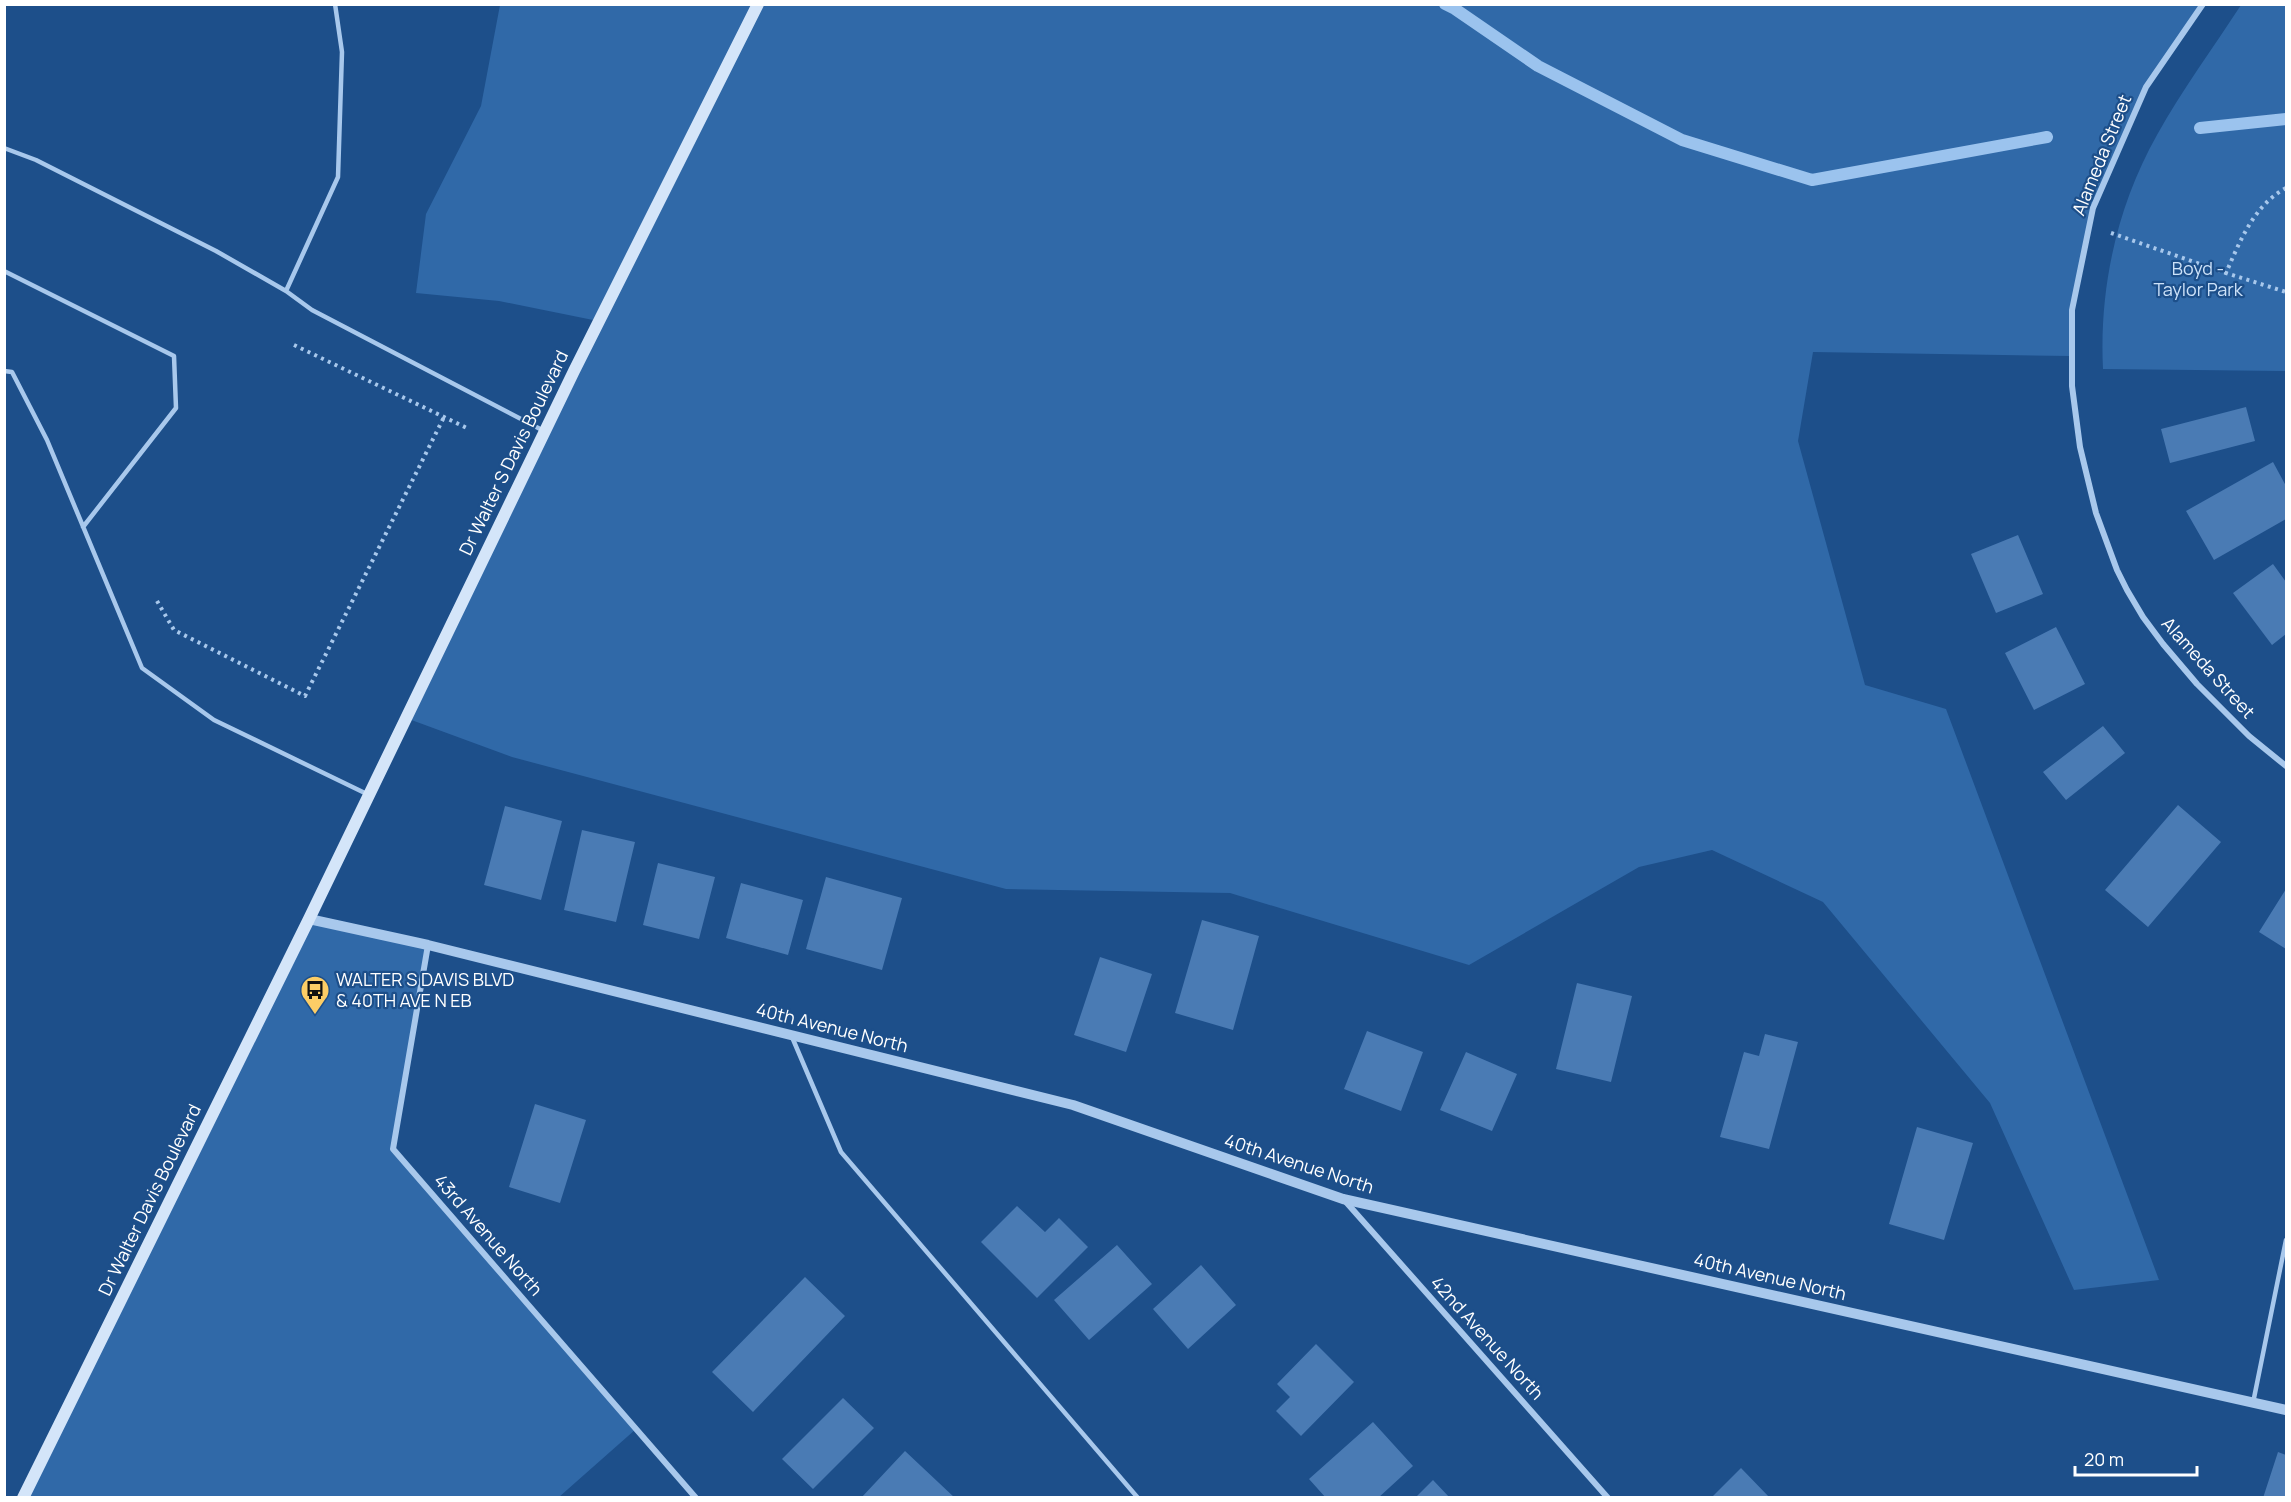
<svg xmlns="http://www.w3.org/2000/svg" width="2291" height="1502" viewBox="0 0 2291 1502" font-family="Manrope,sans-serif">
<style>
.green{fill:#3069a8}
.lines{fill:none;stroke-linecap:round;stroke-linejoin:round}
.stream{stroke:#9bc3ee;stroke-width:12}
.building{fill:#4a7bb4}
.path{stroke:#a8c8ec;stroke-width:4;stroke-dasharray:3 4.5;stroke-linecap:butt}
.service{stroke:#a8c8ec;stroke-width:4.5}
.minor{stroke:#a8c8ec;stroke-width:6}
.tertiary{stroke:#a8c8ec;stroke-width:10}
.secondary{stroke:#d4e5f9;stroke-width:12}
.labels{text-anchor:middle;stroke-width:4.5;stroke-linejoin:round;paint-order:stroke}
.street-label{font-size:18px;fill:#fff;stroke:#1d4f8a}
.park-label{font-size:18px;fill:#cde2f9;stroke:#1d4f8a}
.poi-label{font-size:18px;fill:#fff;stroke:#1d4f8a;text-anchor:start}
</style>
<rect width="100%" height="100%" fill="#1d4f8a"/>
<path class="green" d="M 500,5 L 2203,5 L 2146,87 L 2093,208 L 2072,310 L 2071,356 L 1813,352 L 1798,441 L 1865,685 L 1946,709 L 2159,1280 L 2074,1290 L 1990,1103 L 1823,902 L 1712,850 L 1639,867 L 1469,965 L 1230,893 L 1006,889 L 512,757 L 406,718 L 598,321 L 499,301 L 416,293 L 426,214 L 481,106 Z
M 2241,5 L 2286,5 L 2286,371 L 2103,369 C 2099,288 2117,206 2157,135 C 2182,90 2213,48 2241,5 Z
M 309,919 L 428,945 L 393,1149 L 636,1429 L 559,1497 L 23,1498 Z"/>
<g class="lines">
<path class="stream" d="M 1445,4 L 1455,9 L 1538,66 L 1682,140 L 1812,180 L 2047,137
M 2200,128 L 2286,119"/>
</g>
<path class="building" d="M 2246,407 L 2255,441 L 2170,463 L 2161,429 Z
M 2273,462 L 2286,486 L 2286,519 L 2214,560 L 2186,511 Z
M 2018,535 L 2043,594 L 1996,613 L 1971,554 Z
M 2273,564 L 2286,582 L 2286,634 L 2272,645 L 2233,593 Z
M 2056,627 L 2085,684 L 2034,710 L 2005,653 Z
M 2103,726 L 2125,753 L 2066,800 L 2043,772 Z
M 2178,805 L 2221,842 L 2148,927 L 2105,890 Z
M 505,806 L 562,821 L 541,900 L 484,885 Z
M 582,830 L 635,842 L 616,922 L 564,910 Z
M 658,863 L 715,877 L 699,939 L 643,925 Z
M 826,877 L 902,898 L 882,970 L 806,949 Z
M 741,883 L 803,900 L 788,955 L 726,938 Z
M 2286,889 L 2286,949 L 2259,932 Z
M 1202,920 L 1259,936 L 1233,1030 L 1175,1013 Z
M 1100,957 L 1152,974 L 1126,1052 L 1074,1035 Z
M 1577,983 L 1632,996 L 1611,1082 L 1556,1069 Z
M 1367,1031 L 1423,1052 L 1401,1111 L 1344,1089 Z
M 1765,1034 L 1798,1042 L 1769,1149 L 1720,1137 L 1744,1052 L 1759,1056 Z
M 1466,1052 L 1517,1074 L 1492,1131 L 1440,1110 Z
M 535,1104 L 586,1120 L 560,1203 L 509,1187 Z
M 1917,1127 L 1973,1143 L 1944,1240 L 1889,1224 Z
M 1017,1206 L 1045,1232 L 1059,1218 L 1088,1247 L 1037,1298 L 981,1242 Z
M 1117,1245 L 1152,1284 L 1089,1340 L 1054,1300 Z
M 1201,1265 L 1236,1305 L 1188,1349 L 1153,1309 Z
M 805,1277 L 845,1316 L 753,1412 L 712,1372 Z
M 1316,1344 L 1354,1382 L 1301,1436 L 1276,1411 L 1290,1397 L 1277,1384 Z
M 843,1398 L 874,1428 L 813,1489 L 782,1459 Z
M 1373,1422 L 1413,1466 L 1378,1498 L 1326,1498 L 1309,1479 Z
M 905,1451 L 955,1498 L 861,1498 Z
M 2278,1452 L 2286,1455 L 2286,1498 L 2263,1498 Z
M 1741,1468 L 1770,1498 L 1711,1498 Z
M 1433,1480 L 1450,1498 L 1415,1498 Z"/>
<g class="lines">
<path class="path" d="M 2286,188 C 2254,205 2240,241 2226,273 L 2286,292
M 2111,233 L 2226,273
M 294,345 L 469,429
M 157,601 L 174,630 L 305,696 L 444,417"/>
<path class="service" d="M 4,148 L 36,160 L 216,251 L 286,291 L 338,177 L 342,52 L 335,4
M 4,271 L 174,356 L 176,408 L 83,527
M 286,291 L 312,310 L 544,431
M 4,371 L 12,372 L 47,440 L 142,668 L 214,720 L 369,795
M 792,1037 L 841,1152 L 1138,1498
M 2253,1403 L 2286,1240"/>
<path class="minor" d="M 2203,4 L 2146,87 L 2093,208 L 2072,310 L 2072,386 L 2080,447 L 2096,513 L 2117,570 L 2127,590 L 2143,617 L 2163,644 L 2197,684 L 2249,736 L 2286,766
M 428,945 L 393,1149 L 696,1498
M 1346,1202 L 1608,1498"/>
<path class="tertiary" d="M 309,919 L 428,945 L 1073,1105 L 1343,1199 L 2286,1410"/>
<path class="secondary" d="M 23,1498 L 309,919 L 574,371 L 758,4"/>
</g>
<defs>
<g id="bus-pin" transform="scale(1.5)"><path d="M0 17L-7.5 6A9.5 9.5 0 1 1 7.5 6Z" fill="#fccd66" stroke="#1d4f8a"/><path d="M-5-6H5V4H4V6H2V4H-2V6H-4V4H-5ZM-3.5-4V0h7V-4ZM-3.5 1.2v1.5H-2V1.2ZM2 1.2v1.5H3.5V1.2Z" fill="#111"/></g>
</defs>
<g fill-rule="evenodd">
<use href="#bus-pin" x="315" y="990"/>
</g>
<g class="labels">
<g class="street-label">
<text transform="translate(2102 155) rotate(-68)" y="6">Alameda Street</text>
<text transform="translate(514 453) rotate(-64)" y="6">Dr Walter S Davis Boulevard</text>
<text transform="translate(2208 668) rotate(48)" y="6">Alameda Street</text>
<text transform="translate(832 1028) rotate(14)" y="6">40th Avenue North</text>
<text transform="translate(1299 1164) rotate(18)" y="6">40th Avenue North</text>
<text transform="translate(150 1200) rotate(-64)" y="6">Dr Walter Davis Boulevard</text>
<text transform="translate(488 1235) rotate(49)" y="6">43rd Avenue North</text>
<text transform="translate(1770 1277) rotate(13)" y="6">40th Avenue North</text>
<text transform="translate(1487 1338) rotate(48)" y="6">42nd Avenue North</text>
</g>
<g class="park-label">
<text x="2198" y="275">Boyd -<tspan x="2198" dy="21">Taylor Park</tspan></text>
</g>
<g class="poi-label">
<text x="336" y="986">WALTER S DAVIS BLVD<tspan x="336" dy="21">&amp; 40TH AVE N EB</tspan></text>
</g>
</g>
<rect width="2291" height="1502" fill="none" stroke="#ffffff" stroke-width="12"/>
<path d="M2075 1466v9h122v-9" fill="none" stroke="#ffffff" stroke-width="3"/>
<text x="2084" y="1466" font-size="18" fill="#ffffff" stroke="#1d4f8a" stroke-width="4.5" paint-order="stroke">20 m</text>
</svg>
